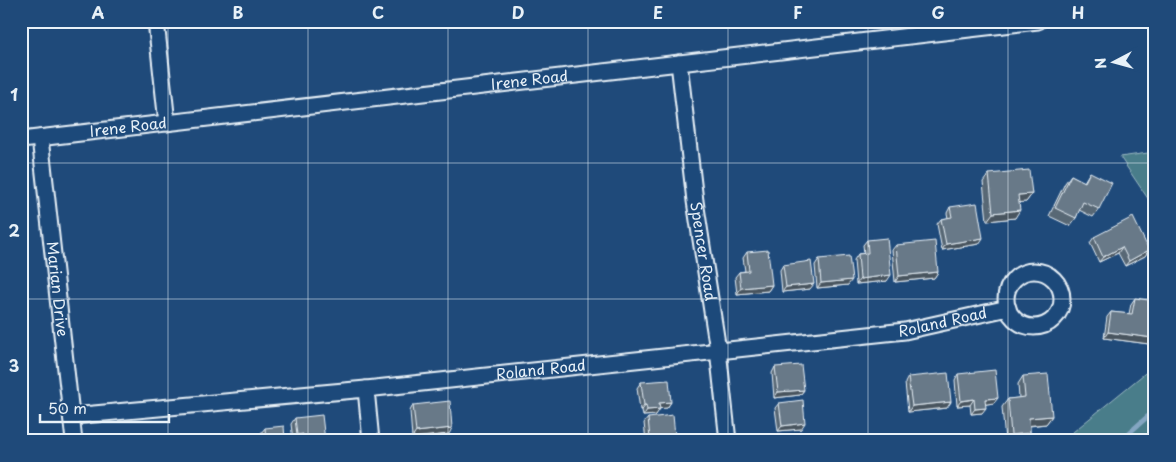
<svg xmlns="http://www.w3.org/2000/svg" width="1176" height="462" viewBox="0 0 1176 462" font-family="'Playpen Sans',sans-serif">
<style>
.green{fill:#4a7d8a;stroke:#99b7c1}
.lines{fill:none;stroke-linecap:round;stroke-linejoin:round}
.stream{stroke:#84a6c2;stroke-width:5}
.street-casing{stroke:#e8f1f8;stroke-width:19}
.street{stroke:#1f4a7a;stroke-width:15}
.wall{fill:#596875;stroke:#e8f1f8}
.shaded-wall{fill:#49555f;stroke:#e8f1f8}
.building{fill:#687988;stroke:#e8f1f8}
.grid{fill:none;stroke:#e8f1f8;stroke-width:1;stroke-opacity:0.55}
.labels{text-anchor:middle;stroke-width:4.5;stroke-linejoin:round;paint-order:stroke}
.street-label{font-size:15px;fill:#e8f1f8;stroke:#1f4a7a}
.neatline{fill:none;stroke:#e8f1f8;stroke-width:2}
.grid-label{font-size:16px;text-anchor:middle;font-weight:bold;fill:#e8f1f8}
</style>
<rect width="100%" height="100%" fill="#1f4a7a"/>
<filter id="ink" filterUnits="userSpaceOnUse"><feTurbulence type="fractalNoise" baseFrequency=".02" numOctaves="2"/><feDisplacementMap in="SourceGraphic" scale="10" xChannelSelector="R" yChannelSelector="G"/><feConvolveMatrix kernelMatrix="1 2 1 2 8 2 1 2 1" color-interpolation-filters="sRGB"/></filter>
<g filter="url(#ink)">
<path class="green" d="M 1155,152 L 1155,209 L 1120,157 Z
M 1155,365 L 1155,441 L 1062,441 Z"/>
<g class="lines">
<path class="stream" d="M 1120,441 L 1155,410"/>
<g class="street-casing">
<g id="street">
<path d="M 156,21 L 167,123"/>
<path id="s1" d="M 679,63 L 695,201 L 718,350 L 728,441"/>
<path id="s2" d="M 40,138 L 74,441"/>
<path id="s3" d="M 21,140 L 1038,21"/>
<circle cx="1034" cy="299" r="28"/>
<path d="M 366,389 L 371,441"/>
<path id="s4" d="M 72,416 L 366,389 L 905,331 L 1008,308"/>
</g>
</g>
<use href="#street" class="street"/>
</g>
<path class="wall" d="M 1090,172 L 1099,209 L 1093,217 L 1079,210 L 1076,218 L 1070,226 L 1049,216 L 1065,183 L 1071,175 L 1084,182 Z
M 989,174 L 1032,194 L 1026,202 L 1019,202 L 1015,218 L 987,221 L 983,182 Z
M 950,207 L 979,244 L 942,250 L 937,224 L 941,219 L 948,218 L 947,213 Z
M 1094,237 L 1149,250 L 1145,256 L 1125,266 L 1118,253 L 1099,262 L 1090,243 Z
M 867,240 L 887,281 L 856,284 L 854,260 L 858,254 L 864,253 L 863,245 Z
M 896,245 L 938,272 L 934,278 L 895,282 L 892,250 Z
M 747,252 L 772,285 L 768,291 L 737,294 L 735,277 L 739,272 L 745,271 L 743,258 Z
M 819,259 L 848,285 L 817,288 L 815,265 Z
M 783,265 L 810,289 L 782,292 L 780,270 Z
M 1135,298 L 1153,338 L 1149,344 L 1104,338 L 1107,317 L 1111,312 L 1129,314 L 1131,304 Z
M 775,367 L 804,390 L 800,395 L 774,398 L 772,373 Z
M 958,374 L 994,403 L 986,404 L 982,413 L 971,414 L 970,405 L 957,406 L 955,380 Z
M 1023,376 L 1052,416 L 1046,424 L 1030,426 L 1030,433 L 1025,441 L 1005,441 L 1002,407 L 1008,399 L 1019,398 L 1018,384 Z
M 908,377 L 947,408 L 908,412 L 905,383 Z
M 641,382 L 671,402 L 667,408 L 659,408 L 656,415 L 643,416 L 642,410 L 640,410 L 637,388 Z
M 779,403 L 801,429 L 778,431 L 775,408 Z
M 413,405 L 449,434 L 412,438 L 410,411 Z
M 295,418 L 325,441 L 300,441 L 299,440 L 293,440 L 291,424 Z
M 648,418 L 675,436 L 672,441 L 646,441 L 644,423 Z
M 265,428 L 285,441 L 262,441 L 261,433 Z"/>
<path class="shaded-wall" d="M 1032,194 L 1026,202 L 1013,203 L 1018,195 Z
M 1020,210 L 1015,218 L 987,221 L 993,213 Z
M 983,238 L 979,244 L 942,250 L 946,244 Z
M 1122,247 L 1118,253 L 1099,262 L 1103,257 Z
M 1149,250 L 1145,256 L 1125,266 L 1129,261 Z
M 938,272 L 934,278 L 895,282 L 899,276 Z
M 891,275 L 887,281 L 856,284 L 860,279 Z
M 852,280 L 848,285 L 817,288 L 821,283 Z
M 814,284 L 810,289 L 782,292 L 786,287 Z
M 772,285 L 768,291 L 737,294 L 741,288 Z
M 1108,332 L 1153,338 L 1149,344 L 1104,338 Z
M 804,390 L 800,395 L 774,398 L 778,392 Z
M 998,398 L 994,403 L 981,405 L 985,399 Z
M 974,399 L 970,405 L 957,406 L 961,401 Z
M 671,402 L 667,408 L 655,409 L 659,403 Z
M 951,402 L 947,408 L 908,412 L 912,406 Z
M 644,405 L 646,405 L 642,410 L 640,410 Z
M 986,408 L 982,413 L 971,414 L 975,409 Z
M 660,409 L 656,415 L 643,416 L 647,410 Z
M 1052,416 L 1046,424 L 1024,426 L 1029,418 Z
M 805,423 L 801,429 L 778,431 L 782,426 Z
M 452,428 L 449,434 L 412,438 L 416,432 Z
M 1030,433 L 1025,441 L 1007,441 L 1011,435 Z
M 303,434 L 299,440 L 293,440 L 297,435 Z
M 675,436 L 672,441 L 649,441 L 650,439 Z"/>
<path class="building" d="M 1029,170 L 1032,194 L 1018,195 L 1020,210 L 993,213 L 989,174 Z
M 1090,172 L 1112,183 L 1099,209 L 1083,202 L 1076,218 L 1055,208 L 1071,175 L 1085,182 Z
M 977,203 L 983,238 L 946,244 L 941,219 L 952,217 L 950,207 Z
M 1133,217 L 1149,250 L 1129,261 L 1122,247 L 1103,257 L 1094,237 Z
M 887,238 L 891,275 L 860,279 L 858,254 L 868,253 L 867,240 Z
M 935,241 L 938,272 L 899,276 L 896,245 Z
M 768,250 L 772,285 L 741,288 L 739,272 L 749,271 L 747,252 Z
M 849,256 L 852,280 L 821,283 L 819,259 Z
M 811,261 L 814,284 L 786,287 L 783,265 Z
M 1135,298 L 1155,301 L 1155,321 L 1153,338 L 1108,332 L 1111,312 L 1132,314 Z
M 801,365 L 804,390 L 778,392 L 775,367 Z
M 995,370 L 998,398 L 985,399 L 986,408 L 975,409 L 974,399 L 961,401 L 958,374 Z
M 948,373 L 951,402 L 912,406 L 908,377 Z
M 1048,374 L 1052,416 L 1029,418 L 1030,433 L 1011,435 L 1008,399 L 1025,397 L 1023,376 Z
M 669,380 L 671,402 L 659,403 L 660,409 L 647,410 L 646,405 L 644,405 L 641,382 Z
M 803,400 L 805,423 L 782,426 L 779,403 Z
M 450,401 L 452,428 L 416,432 L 413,405 Z
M 322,415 L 325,441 L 304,441 L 303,434 L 297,435 L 295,418 Z
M 673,415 L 675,436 L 650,439 L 648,418 Z
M 284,426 L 285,441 L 266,441 L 265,428 Z
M 443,435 L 444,441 L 416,441 L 415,439 Z
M 804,439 L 804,441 L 789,441 Z"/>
</g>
<path class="grid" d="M 168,21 L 168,441M 308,21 L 308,441M 448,21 L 448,441M 588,21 L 588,441M 728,21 L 728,441M 868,21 L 868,441M 1008,21 L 1008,441M 21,163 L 1155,163M 21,299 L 1155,299"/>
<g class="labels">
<g class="street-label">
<text dy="5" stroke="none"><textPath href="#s3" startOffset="512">Irene Road</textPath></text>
<text dy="5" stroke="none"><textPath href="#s3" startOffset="108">Irene Road</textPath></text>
<text dy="5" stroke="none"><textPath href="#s1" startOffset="190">Spencer Road</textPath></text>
<text dy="5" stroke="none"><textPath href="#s2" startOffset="152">Marian Drive</textPath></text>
<text dy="5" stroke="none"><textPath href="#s4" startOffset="876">Roland Road</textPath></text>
<text dy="5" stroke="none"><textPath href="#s4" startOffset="471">Roland Road</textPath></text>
</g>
</g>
<rect width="1176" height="462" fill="none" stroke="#1f4a7a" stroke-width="55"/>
<g transform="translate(1114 62) rotate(264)" stroke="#1f4a7a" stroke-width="4" paint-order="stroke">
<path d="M0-4L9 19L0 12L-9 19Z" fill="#e8f1f8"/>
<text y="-8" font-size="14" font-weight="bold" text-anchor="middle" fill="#e8f1f8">N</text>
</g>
<path d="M40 414v8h129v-8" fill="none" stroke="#e8f1f8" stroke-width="2.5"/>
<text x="48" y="414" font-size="15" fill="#e8f1f8" stroke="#1f4a7a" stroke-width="4" paint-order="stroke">50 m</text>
<rect x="28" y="28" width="1120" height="406" class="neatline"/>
<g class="grid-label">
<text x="98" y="19">A</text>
<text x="238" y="19">B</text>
<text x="378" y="19">C</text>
<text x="518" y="19">D</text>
<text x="658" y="19">E</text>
<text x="798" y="19">F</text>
<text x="938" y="19">G</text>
<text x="1078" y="19">H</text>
<text x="14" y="101">1</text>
<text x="14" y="237">2</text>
<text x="14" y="372">3</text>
</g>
</svg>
